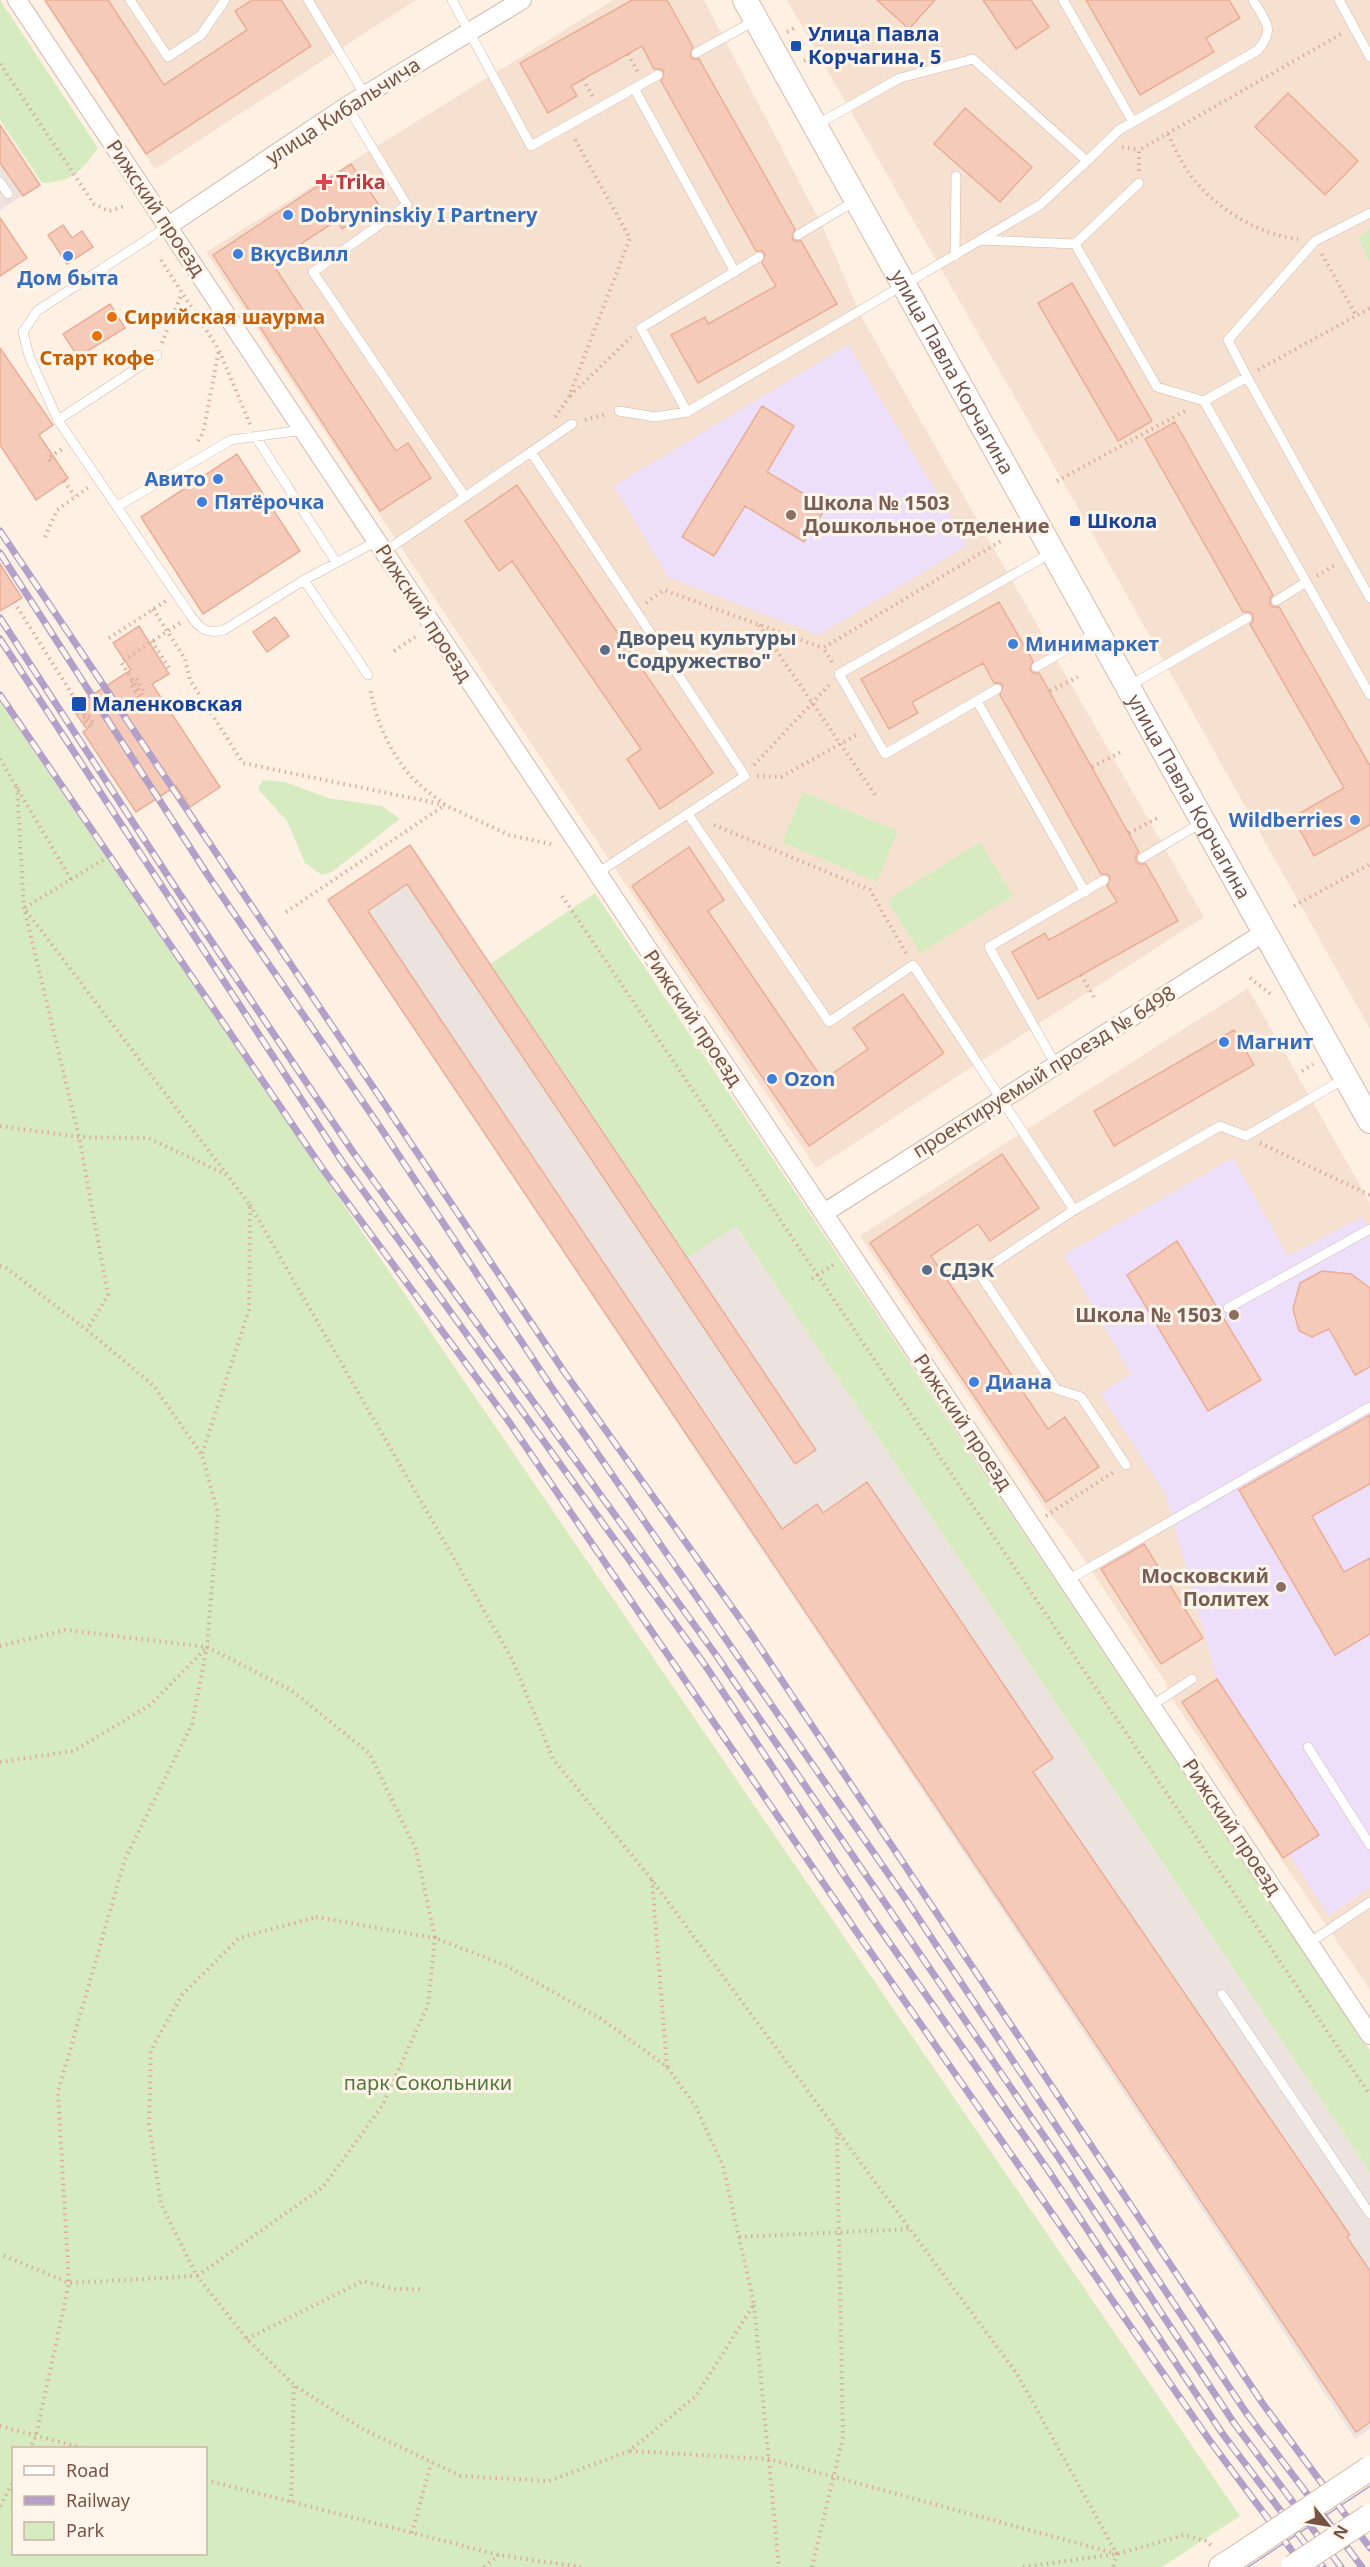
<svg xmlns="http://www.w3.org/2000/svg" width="1370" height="2567" viewBox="0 0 1370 2567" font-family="'Noto Sans',sans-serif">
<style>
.residential{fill:#f6e1d0}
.industrial{fill:#ece3de}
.education{fill:#eddffa}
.green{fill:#d6ecc0;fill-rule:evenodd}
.building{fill:#f5cab8;stroke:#e8ae98;stroke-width:1.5}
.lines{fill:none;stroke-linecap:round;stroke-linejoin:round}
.lane-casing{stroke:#d2b8ab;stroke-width:10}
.street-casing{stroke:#d2b8ab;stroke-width:20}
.secondary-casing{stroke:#d8b9aa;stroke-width:26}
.path{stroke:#daad9b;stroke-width:4;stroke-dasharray:1.5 4.5;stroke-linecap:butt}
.lane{stroke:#fff;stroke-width:9}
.street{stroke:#fff;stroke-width:18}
.secondary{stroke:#fff;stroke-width:24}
.tram{stroke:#b2a0c8;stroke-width:1.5}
.rail-casing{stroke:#b2a0c8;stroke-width:7}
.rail{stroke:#fff5ea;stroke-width:4.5;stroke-dasharray:14;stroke-linecap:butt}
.secondary-bridge-casing{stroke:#d8b9aa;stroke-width:26;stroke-linecap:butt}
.secondary-bridge{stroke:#fff;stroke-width:24}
.transit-dot{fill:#1a4fb4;stroke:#fff5ea;stroke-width:2}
.health-dot{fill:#e0444e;stroke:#fff5ea;stroke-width:2}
.shop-dot{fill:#3f7fe0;stroke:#fff5ea;stroke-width:2}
.food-dot{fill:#e8710a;stroke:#fff5ea;stroke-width:2}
.education-dot{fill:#8d6e63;stroke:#fff5ea;stroke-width:2}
.service-dot{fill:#5c6f8a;stroke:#fff5ea;stroke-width:2}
.labels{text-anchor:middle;stroke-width:6;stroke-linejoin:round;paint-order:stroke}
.transit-label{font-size:20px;font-weight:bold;fill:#164399;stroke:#fff5ea;text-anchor:start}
.street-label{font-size:20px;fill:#775347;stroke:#fff5ea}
.health-label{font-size:20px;font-weight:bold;fill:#be3a42;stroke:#fff5ea;text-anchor:start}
.shop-label{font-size:20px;font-weight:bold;fill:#366cbe;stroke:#fff5ea;text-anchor:start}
.food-label{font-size:20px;font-weight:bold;fill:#c56008;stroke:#fff5ea;text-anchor:start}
.education-label{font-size:20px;font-weight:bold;fill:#785e54;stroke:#fff5ea;text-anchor:end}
.service-label{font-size:20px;font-weight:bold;fill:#4e5e75;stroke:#fff5ea;text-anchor:start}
.park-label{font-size:20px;fill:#53783c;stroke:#fff5ea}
</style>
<rect width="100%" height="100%" fill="#fef0e3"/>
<path class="residential" d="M 43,0 L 416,0 L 155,169 Z
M 613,0 L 704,0 L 823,227 L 862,318 L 1204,917 L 816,1168 L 494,688 L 206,252 Z
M 787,0 L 1370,0 L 1370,1029 L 1066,487 Z
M 1248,988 L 1370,1203 L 1370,1990 L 1175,1703 L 1164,1680 L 1073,1543 L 1044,1507 L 860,1236 Z"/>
<path class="industrial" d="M 0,125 L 40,185 L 0,210 Z
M 410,845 L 687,1257 L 735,1225 L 1370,2172 L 1370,2429 L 1355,2439 L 328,900 Z"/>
<path class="education" d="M 848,345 L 968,545 L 819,635 L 668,577 L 614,486 Z
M 1233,1158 L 1288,1256 L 1362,1217 L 1370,1230 L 1370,1887 L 1329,1916 L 1289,1854 L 1319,1834 L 1217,1679 L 1166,1495 L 1101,1394 L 1131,1374 L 1064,1255 Z"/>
<path class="green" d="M 0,0 L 98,148 C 81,172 72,182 42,183 L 0,120 Z
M 1370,229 L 1370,262 L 1358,238 Z
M 0,702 L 1240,2516 L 1162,2567 L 0,2567 ZM 14,2448 L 206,2448 L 206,2554 L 14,2554 Z
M 263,780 L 285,782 L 328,798 L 382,806 L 400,819 L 332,872 L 322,875 L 305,863 L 287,821 L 258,789 Z
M 803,792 L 898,831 L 877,882 L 782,842 Z
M 980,842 L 1013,896 L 920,953 L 887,900 Z
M 595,893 L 1370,2050 L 1370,2172 L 736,1226 L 687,1258 L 490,964 Z"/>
<path class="building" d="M 45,0 L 108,0 L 164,85 L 247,30 L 235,11 L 252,0 L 281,0 L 311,46 L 146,154 Z
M 632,0 L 667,0 L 693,47 L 690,56 L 693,59 L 699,59 L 795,229 L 792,238 L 795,241 L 801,241 L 837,304 L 698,383 L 671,335 L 705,317 L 708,324 L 776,286 L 762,263 L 765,254 L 762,251 L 756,251 L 661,81 L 664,72 L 661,69 L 654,69 L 642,46 L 571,86 L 577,96 L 548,113 L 520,63 Z
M 877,0 L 935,0 L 909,29 Z
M 983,0 L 1031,0 L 1049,27 L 1016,49 Z
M 1086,0 L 1229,0 L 1240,18 L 1206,38 L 1214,52 L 1140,95 Z
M 1288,93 L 1358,161 L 1325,195 L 1255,127 Z
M 965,108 L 1032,167 L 1000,202 L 934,144 Z
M 0,125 L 40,185 L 23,196 L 0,163 Z
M 351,164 L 379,205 L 342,229 L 337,220 L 272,263 L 396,451 L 408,443 L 431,478 L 380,511 L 213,255 Z
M 0,218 L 27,258 L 0,276 Z
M 63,225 L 72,238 L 82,231 L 93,247 L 67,264 L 48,235 Z
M 1072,283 L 1152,421 L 1118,441 L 1038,303 Z
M 110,304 L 125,328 L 78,357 L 63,334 Z
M 0,348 L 53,425 L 39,435 L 68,478 L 36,500 L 0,445 Z
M 762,406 L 794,426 L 767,472 L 826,507 L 804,542 L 745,506 L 714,556 L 682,537 Z
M 1175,422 L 1273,595 L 1270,598 L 1270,604 L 1273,607 L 1279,607 L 1370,766 L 1370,825 L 1314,856 L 1293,817 L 1344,788 L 1250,624 L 1253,621 L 1253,615 L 1250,612 L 1243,612 L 1145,439 Z
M 237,454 L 300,551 L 203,614 L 141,517 Z
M 517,485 L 713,773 L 660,809 L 627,759 L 641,749 L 512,561 L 499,571 L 465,521 Z
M 0,564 L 22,598 L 0,611 Z
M 999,602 L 1033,661 L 1030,670 L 1033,673 L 1039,673 L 1139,852 L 1136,855 L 1136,861 L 1139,864 L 1146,864 L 1178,921 L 1038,999 L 1012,952 L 1045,933 L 1049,940 L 1117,902 L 1107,886 L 1110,877 L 1107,874 L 1101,874 L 1000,695 L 1003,686 L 1000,683 L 994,683 L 983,663 L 912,702 L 918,713 L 889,729 L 861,679 Z
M 275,617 L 289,636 L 267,652 L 253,632 Z
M 139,626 L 169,674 L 152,684 L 220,787 L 190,807 L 176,786 L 136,812 L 83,732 L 87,729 L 76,714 L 79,712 L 75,706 L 131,670 L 113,643 Z
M 410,845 L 816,1450 L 795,1464 L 407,884 L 368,911 L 782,1529 L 817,1504 L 823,1513 L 867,1482 L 1053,1758 L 1033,1772 L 1350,2235 L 1347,2237 L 1370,2271 L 1370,2422 L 1356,2432 L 328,900 Z
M 689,847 L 724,900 L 708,911 L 823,1080 L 868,1049 L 853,1028 L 903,994 L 944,1053 L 809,1146 L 632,886 Z
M 1234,1030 L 1254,1065 L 1114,1146 L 1094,1111 Z
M 1002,1154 L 1039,1208 L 990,1241 L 978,1224 L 931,1256 L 1048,1429 L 1065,1417 L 1099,1467 L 1046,1502 L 870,1243 Z
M 1177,1241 L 1261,1380 L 1208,1411 L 1127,1275 Z
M 1322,1271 L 1351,1274 L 1370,1288 L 1370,1367 L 1355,1375 L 1329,1329 L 1312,1337 L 1299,1331 L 1293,1309 L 1300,1283 Z
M 1370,1415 L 1370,1484 L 1312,1516 L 1344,1572 L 1370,1558 L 1370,1634 L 1335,1655 L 1239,1490 Z
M 1144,1544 L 1203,1638 L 1161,1664 L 1101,1569 Z
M 1217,1679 L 1319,1835 L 1283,1858 L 1182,1702 Z"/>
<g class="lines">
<g class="lane-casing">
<path id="lane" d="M 130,0 L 168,57 L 201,35 L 225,0
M 308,0 L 365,95
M 452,0 L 531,146 L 658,75
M 1063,0 L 1133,122 L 1258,50 C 1276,29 1265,21 1253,0
M 1339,0 L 1370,57
M 696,53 L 756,20
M 634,88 L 735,272
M 347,106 L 407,205 L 313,272 L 465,497
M 1087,161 L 1119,130 L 1133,122
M 0,182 L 8,194
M 168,226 L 37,311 L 23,332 L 29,356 L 58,420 L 191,616 C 201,630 207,634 224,630 L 304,580 L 377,541
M 798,235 L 855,201
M 981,240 L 1075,244 L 1157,387 L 1204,401 L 1370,695
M 1075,244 L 1139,183
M 955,256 L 956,176
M 759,257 L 641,328 L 687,412 L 1040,205 L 1087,161 L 973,59 L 900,78 L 816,125
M 1247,377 L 1228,340 L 1315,241 L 1370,213
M 1204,401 L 1247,377 L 1370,598
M 619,411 L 655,417 L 687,412
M 58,420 L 157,355
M 255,436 L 336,562
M 531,452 L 745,776 L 596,874
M 118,506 L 231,440 L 303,430
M 384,552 L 572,424
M 304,580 L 368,675
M 1276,601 L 1306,582
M 1036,667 L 1096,633
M 1129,686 L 1247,618
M 997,689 L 885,754 L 839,674 L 1051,553
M 977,701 L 1085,892
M 688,814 L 829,1022 L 913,965 L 1074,1210
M 1142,858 L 1201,823
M 1056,1065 L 989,947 L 1104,880
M 1228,1308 L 1370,1229
M 1126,1465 L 1081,1397 L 1056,1389 L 979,1273 L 1074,1210 L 1220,1126 L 1246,1136 L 1344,1079
M 1068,1580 L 1370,1407
M 1151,1706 L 1192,1679
M 1308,1747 L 1370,1845
M 1309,1943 L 1370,1902
M 1222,1994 L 1370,2214"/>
</g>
<g class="street-casing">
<path id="street" d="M 17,0 L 1370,2035
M 168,226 L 347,106 L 522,0
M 824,1213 L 1265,932"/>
</g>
<g class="secondary-casing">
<g id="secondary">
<path id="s1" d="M 745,0 L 1370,1121"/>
<path d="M 1221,2567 L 1234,2559"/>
</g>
</g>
<path class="path" d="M 787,32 L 796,27
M 628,54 L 638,72
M 804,61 L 813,56
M 0,64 L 94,204 L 109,211 L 125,206
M 583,79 L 593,97
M 1168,134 C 1173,145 1178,156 1185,167 C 1207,203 1256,235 1298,239
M 1122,147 L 1139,150
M 1139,171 L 1139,150 L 1341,34
M 1322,254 L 1356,315
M 161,260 L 219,350 L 250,424
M 162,343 L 182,293
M 1258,370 L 1370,308
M 570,396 L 631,337
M 555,417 L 568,399 L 630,238 L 573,136
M 585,420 L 607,414
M 198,441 L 203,433 L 219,350
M 50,461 L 48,458 L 62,449
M 64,481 L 75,496
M 1057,481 L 1185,411
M 45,537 L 57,510 L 89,487
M 1317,576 L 1336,564
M 14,602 L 92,726
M 646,603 L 664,590 L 823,648
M 153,609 L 185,659 L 190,680 L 243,763 L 445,805 L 509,835 L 555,845
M 759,625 L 876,796
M 109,638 L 166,601
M 152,641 L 169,668
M 394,651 L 418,635
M 832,662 L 823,648 L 1001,541
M 1050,691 L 1078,677
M 142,695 L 121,662 L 180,623
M 139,697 L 130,683 L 136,679 L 145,693
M 90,727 L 83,718 L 88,715 L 94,724
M 0,759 L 72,881
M 754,765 L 829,685
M 1092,767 L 1121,752
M 757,776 L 781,777 L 858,734
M 17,787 L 24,908 L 79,1137 L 108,1295 L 87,1330
M 714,825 L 870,890 L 906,953
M 1129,833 L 1159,817
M 103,860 L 24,908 L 250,1205 L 249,1310 L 202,1454
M 562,896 L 1370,2095
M 1294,906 L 1370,864
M 286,912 L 445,805 C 433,795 418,785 409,774 C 388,749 375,718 370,687
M 1081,975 L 1095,999
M 1250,978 L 1273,996
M 1302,1071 L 1313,1064
M 0,1126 L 79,1137 L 148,1138 L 227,1175
M 1260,1143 L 1370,1195
M 250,1205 L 512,1659 L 553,1759 L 652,1880 L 1017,2374 L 1117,2554 L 1113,2567
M 0,1266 L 5,1267 L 87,1330 L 153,1385 L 202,1455 L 218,1513 L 207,1647 L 192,1724 L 125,1859 L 58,2092 L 69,2283 L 36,2436 L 30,2448
M 812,1279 L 836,1263
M 1046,1516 L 1115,1471
M 0,1646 L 65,1630 L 207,1647 L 291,1690 L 369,1753 L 416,1849 L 435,1938 L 507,1966 L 603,2020 L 667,2067 L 696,2107 L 723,2166 L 754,2304 L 696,2396 L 629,2451 L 549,2481 L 461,2476 L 364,2430 L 294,2385 L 247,2339 L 197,2276 L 69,2283 L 0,2254
M 0,1762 L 74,1751 L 150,1705 L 206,1648
M 652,1880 L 667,2067
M 316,1917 L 435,1938 L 428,2005 L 382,2106 L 323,2187 L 197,2276 L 161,2204 L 149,2124 L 151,2050 L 182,1995 L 239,1938 Z
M 739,2237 L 909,2229
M 754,2305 L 779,2567
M 247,2339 L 363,2281 L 394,2289 L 423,2289
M 0,2426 L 83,2448
M 630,2451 L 769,2459 L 1117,2554
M 206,2480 L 499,2555 L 581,2567
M 291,2502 L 294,2385
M 0,2506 L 14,2480
M 412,2533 L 431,2463
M 484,2567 L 499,2555
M 812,2567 L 843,2437 L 837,2132
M 1023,2567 L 1117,2554 L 1184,2535 L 1206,2541 L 1213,2547"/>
<use href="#lane" class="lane"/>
<use href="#street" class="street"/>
<use href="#secondary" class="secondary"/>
<path class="tram" d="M 1248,2567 L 1370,2486"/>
<g class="rail-casing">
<path id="rail" d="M 0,531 L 565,1373 L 751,1634 L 1263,2404 L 1370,2548
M 0,553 L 209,877 L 382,1130 L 550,1385 L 907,1901 L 1247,2414 L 1362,2567
M 0,618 L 179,893 L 353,1152 L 716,1655 L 1063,2164 L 1234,2423 L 1341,2567
M 0,639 L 341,1160 L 705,1665 L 873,1919 L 1050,2173 L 1222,2433 L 1323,2567
M 0,695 L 322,1168 L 507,1419 L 856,1931 L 1210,2441 L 1304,2567"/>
</g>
<use href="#rail" class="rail"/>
<g class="secondary-bridge-casing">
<path id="secondary-bridge" d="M 1234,2559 L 1370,2468
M 1293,2567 L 1370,2516"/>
</g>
<use href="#secondary-bridge" class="secondary-bridge"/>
</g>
<g class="transit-dot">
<rect x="790" y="40" width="12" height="12" rx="3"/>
<rect x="1069" y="515" width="12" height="12" rx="3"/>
<rect x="71" y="696" width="16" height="16" rx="3"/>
</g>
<path class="health-dot" d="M321 173h6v6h6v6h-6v6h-6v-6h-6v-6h6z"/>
<g class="shop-dot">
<circle cx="288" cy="215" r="6"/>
<circle cx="238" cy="254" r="6"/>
<circle cx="68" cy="256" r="6"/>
<circle cx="218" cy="479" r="6"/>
<circle cx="202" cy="502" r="6"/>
<circle cx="1013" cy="644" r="6"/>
<circle cx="1355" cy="820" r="6"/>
<circle cx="1224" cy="1042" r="6"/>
<circle cx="772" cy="1079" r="6"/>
<circle cx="974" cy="1382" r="6"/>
</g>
<g class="food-dot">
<circle cx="112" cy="317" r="6"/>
<circle cx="97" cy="336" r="6"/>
</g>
<g class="education-dot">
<circle cx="791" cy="515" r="6"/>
<circle cx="1234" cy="1315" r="6"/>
<circle cx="1281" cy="1587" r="6"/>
</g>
<g class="service-dot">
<circle cx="605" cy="650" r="6"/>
<circle cx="927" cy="1270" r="6"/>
</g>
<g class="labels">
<g class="transit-label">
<text x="808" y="41">Улица Павла<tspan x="808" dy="23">Корчагина, 5</tspan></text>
<text x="1087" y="528">Школа</text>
<text x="92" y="711">Маленковская</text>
</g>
<g class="street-label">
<text transform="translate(343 111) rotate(-33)" y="7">улица Кибальчича</text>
<text transform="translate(156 208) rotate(56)" y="7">Рижский проезд</text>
<text dy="7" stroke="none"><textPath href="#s1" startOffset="426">улица Павла Корчагина</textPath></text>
<text transform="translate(424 613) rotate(57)" y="7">Рижский проезд</text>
<text dy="7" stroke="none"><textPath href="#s1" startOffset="912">улица Павла Корчагина</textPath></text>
<text transform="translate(693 1018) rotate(56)" y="7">Рижский проезд</text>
<text transform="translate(1044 1072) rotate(-32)" y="7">проектируемый проезд № 6498</text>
<text transform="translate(963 1422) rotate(56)" y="7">Рижский проезд</text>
<text transform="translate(1232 1827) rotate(56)" y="7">Рижский проезд</text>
</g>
<g class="health-label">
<text x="336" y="189">Trika</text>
</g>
<g class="shop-label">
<text x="300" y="222">Dobryninskiy I Partnery</text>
<text x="250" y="261">ВкусВилл</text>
<text x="68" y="285" text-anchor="middle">Дом быта</text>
<text x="206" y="486" text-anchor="end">Авито</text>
<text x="214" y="509">Пятёрочка</text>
<text x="1025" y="651">Минимаркет</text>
<text x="1343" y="827" text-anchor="end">Wildberries</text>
<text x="1236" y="1049">Магнит</text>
<text x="784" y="1086">Ozon</text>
<text x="986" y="1389">Диана</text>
</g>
<g class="food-label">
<text x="124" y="324">Сирийская шаурма</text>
<text x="97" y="365" text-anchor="middle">Старт кофе</text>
</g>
<g class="education-label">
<text x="803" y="510" text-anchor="start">Школа № 1503<tspan x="803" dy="23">Дошкольное отделение</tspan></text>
<text x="1222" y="1322">Школа № 1503</text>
<text x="1269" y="1583">Московский<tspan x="1269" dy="23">Политех</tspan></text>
</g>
<g class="service-label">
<text x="617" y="645">Дворец культуры<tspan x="617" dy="23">"Содружество"</tspan></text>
<text x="939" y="1277">СДЭК</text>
</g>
<g class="park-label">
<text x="428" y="2090">парк Сокольники</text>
</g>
</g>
<rect x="12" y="2447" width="195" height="108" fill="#fff5ea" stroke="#c9b4a9" stroke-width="1.5"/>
<rect x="24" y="2466" width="30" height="9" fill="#ffffff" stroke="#c9b4a9" stroke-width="1.5"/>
<text x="66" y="2477" font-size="18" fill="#775347">Road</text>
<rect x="24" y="2496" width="30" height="9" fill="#b2a0c8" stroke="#c9b4a9" stroke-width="1.5"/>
<text x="66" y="2507" font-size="18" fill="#775347">Railway</text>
<rect x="24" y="2522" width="30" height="18" fill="#d6ecc0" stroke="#c9b4a9" stroke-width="1.5"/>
<text x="66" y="2537" font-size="18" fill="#775347">Park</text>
<g transform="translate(1328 2525) rotate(120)" stroke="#fff5ea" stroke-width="4.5" paint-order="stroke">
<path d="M0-4.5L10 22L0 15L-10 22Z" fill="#775347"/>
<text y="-9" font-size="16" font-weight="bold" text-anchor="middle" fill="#775347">N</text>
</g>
</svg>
